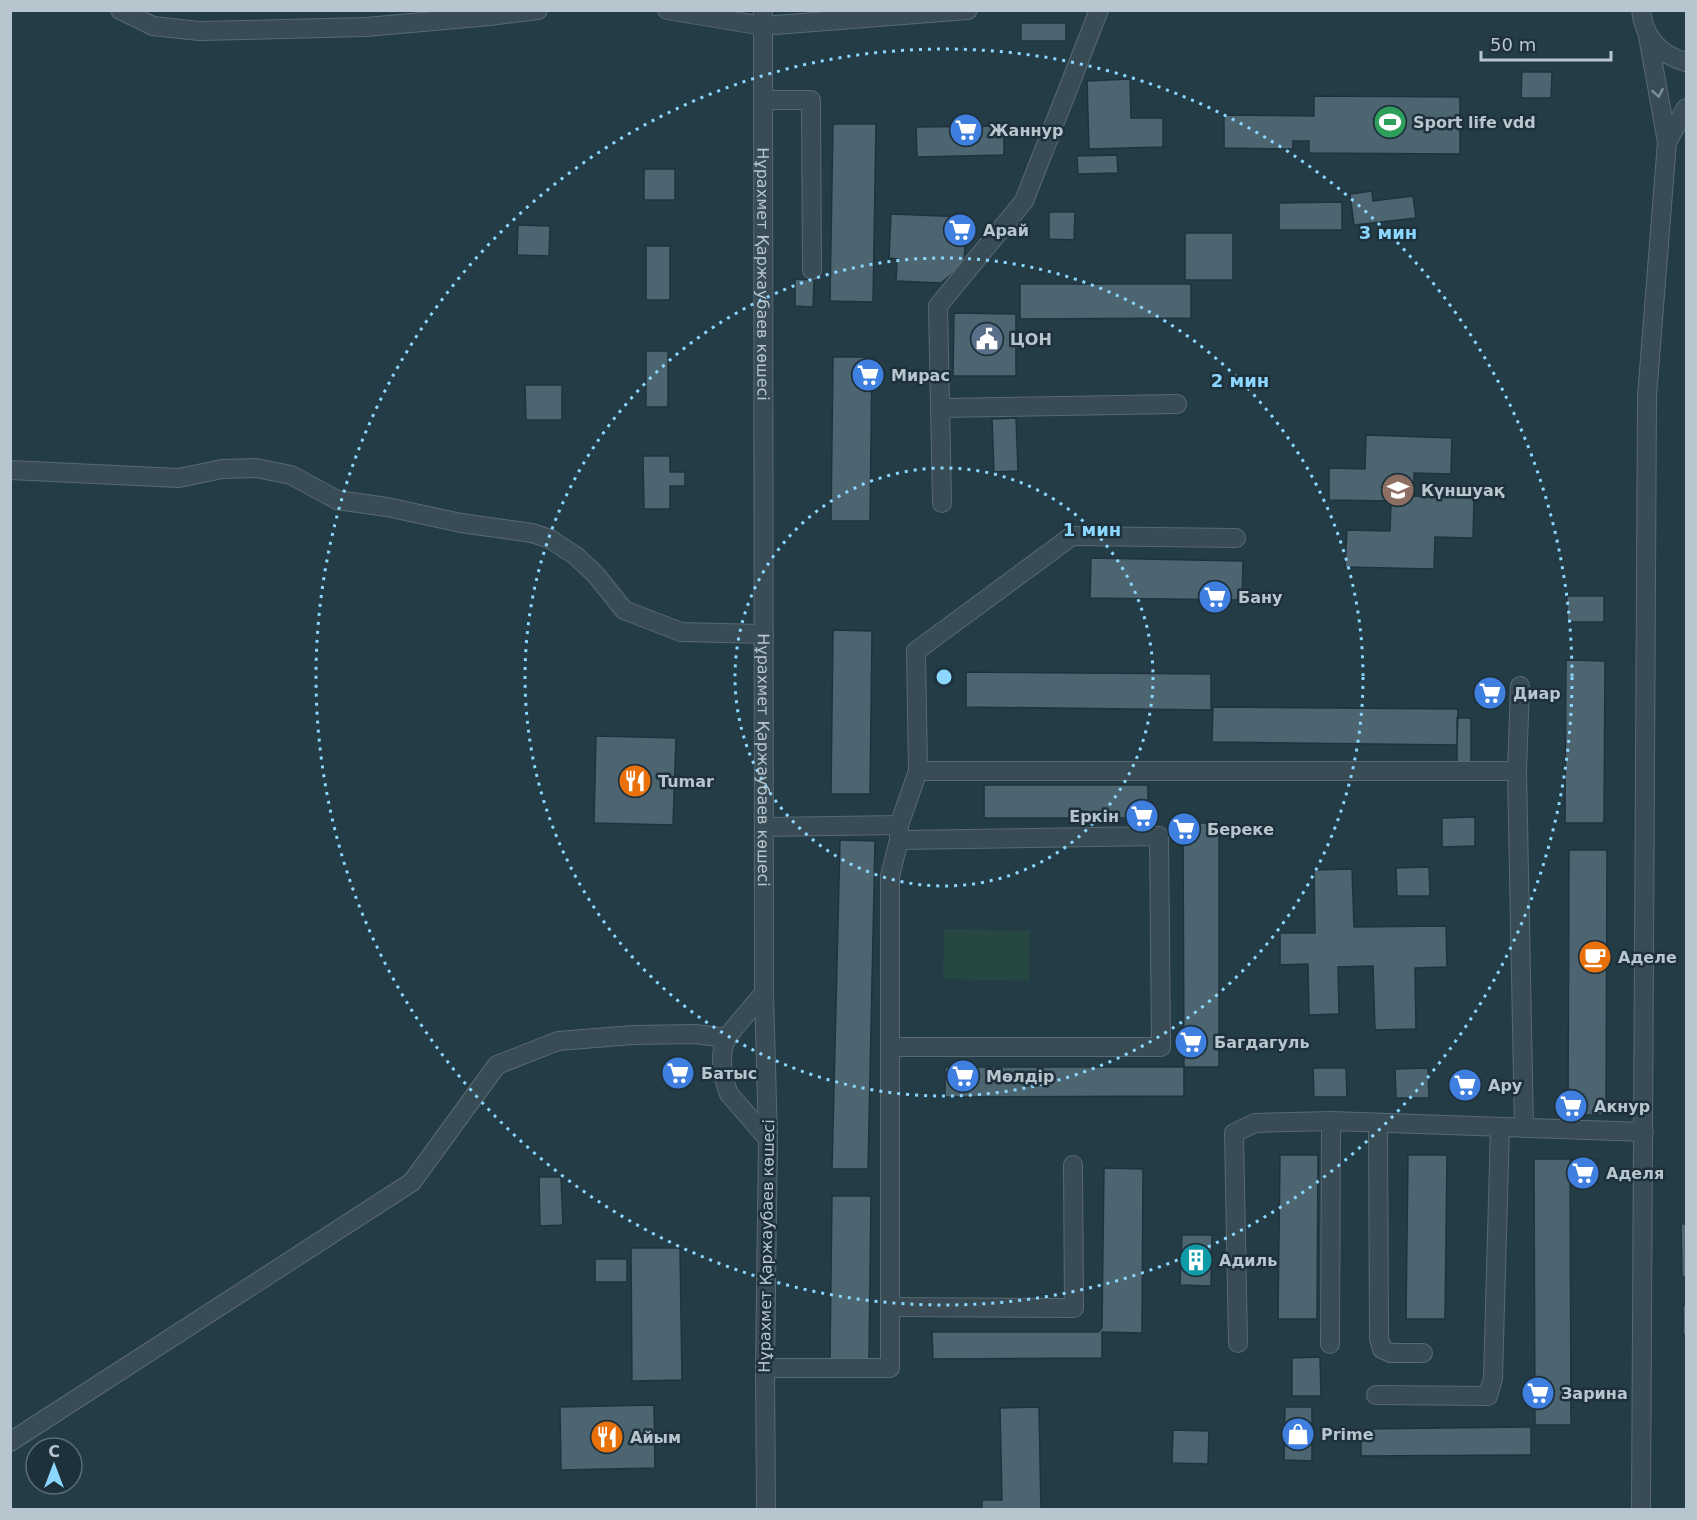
<svg xmlns="http://www.w3.org/2000/svg" width="1697" height="1520" viewBox="0 0 1697 1520" font-family="'DejaVu Sans',sans-serif">
<style>
.green{fill:#264742}
.building{fill:#4d6571;stroke:#20333c;stroke-width:1.5}
.lines{fill:none;stroke-linecap:round;stroke-linejoin:round}
.minor-casing{stroke:#586972;stroke-width:20}
.minor{stroke:#394c55;stroke-width:18}
.oneway{stroke:#7e8f98}
.ring{fill:none;stroke:#8bd7ff;stroke-width:3;stroke-dasharray:3 6}
.labels{text-anchor:middle;stroke-width:5;stroke-linejoin:round;paint-order:stroke}
.poi-label{font-size:16px;font-weight:bold;fill:#b7c6ce;stroke:#1e313b;text-anchor:start}
.street-label{font-size:16px;fill:#b7c6ce;stroke:#1e313b}
.centre{fill:#8bd7ff;stroke:#1e313b;stroke-width:3}
.ring-label{font-size:18px;text-anchor:middle;font-weight:bold;fill:#8bd7ff;stroke:#1e313b;stroke-width:5;stroke-linejoin:round;paint-order:stroke}
</style>
<rect width="100%" height="100%" fill="#243c46"/>
<path class="green" d="M 944,929 L 1030,931 L 1029,981 L 943,979 Z"/>
<path class="building" d="M 1021,23 L 1066,23 L 1066,41 L 1021,41 Z
M 1522,72 L 1552,72 L 1551,98 L 1521,98 Z
M 1130,79 L 1131,118 L 1163,118 L 1163,147 L 1089,149 L 1087,81 Z
M 1314,96 L 1460,97 L 1460,154 L 1309,153 L 1309,141 L 1293,141 L 1293,149 L 1224,148 L 1224,115 L 1314,116 Z
M 833,124 L 876,124 L 873,302 L 830,301 Z
M 1004,126 L 1004,155 L 917,157 L 916,127 Z
M 1117,155 L 1118,173 L 1078,174 L 1077,156 Z
M 644,169 L 675,169 L 675,200 L 644,200 Z
M 1372,191 L 1373,201 L 1413,196 L 1416,218 L 1354,225 L 1350,194 Z
M 1342,202 L 1342,230 L 1279,230 L 1279,203 Z
M 1049,212 L 1075,212 L 1074,240 L 1049,239 Z
M 891,214 L 966,217 L 964,264 L 941,283 L 896,281 L 897,259 L 889,258 Z
M 518,225 L 550,226 L 549,256 L 517,255 Z
M 1185,233 L 1233,233 L 1233,280 L 1185,280 Z
M 646,246 L 670,246 L 670,300 L 646,300 Z
M 795,279 L 814,280 L 813,307 L 795,306 Z
M 1020,284 L 1191,284 L 1191,318 L 1020,319 Z
M 954,313 L 1016,314 L 1016,376 L 953,376 Z
M 646,351 L 668,351 L 668,407 L 646,407 Z
M 833,357 L 872,357 L 870,521 L 831,521 Z
M 525,385 L 562,385 L 562,420 L 526,420 Z
M 1016,418 L 1018,471 L 994,472 L 992,419 Z
M 1366,435 L 1452,438 L 1451,474 L 1414,473 L 1414,496 L 1474,498 L 1473,538 L 1435,537 L 1434,569 L 1345,567 L 1347,530 L 1390,531 L 1391,501 L 1329,500 L 1329,468 L 1365,469 Z
M 643,456 L 670,456 L 670,472 L 685,472 L 685,486 L 670,486 L 670,509 L 644,509 Z
M 1091,558 L 1243,561 L 1242,600 L 1090,598 Z
M 1567,596 L 1604,596 L 1604,622 L 1567,622 Z
M 833,630 L 872,631 L 870,794 L 831,794 Z
M 1566,660 L 1605,661 L 1604,823 L 1565,823 Z
M 966,672 L 1211,674 L 1211,710 L 966,707 Z
M 1213,707 L 1458,709 L 1457,745 L 1212,742 Z
M 1457,718 L 1471,718 L 1471,767 L 1457,767 Z
M 596,736 L 676,738 L 673,825 L 594,823 Z
M 984,785 L 1148,785 L 1148,818 L 984,818 Z
M 1475,817 L 1475,846 L 1442,847 L 1442,818 Z
M 1183,823 L 1219,823 L 1219,1067 L 1184,1067 L 1184,1096 L 945,1097 L 945,1067 L 1182,1067 L 1184,1066 Z
M 840,840 L 875,841 L 868,1169 L 832,1169 Z
M 1569,850 L 1607,850 L 1606,1115 L 1568,1115 Z
M 1429,867 L 1430,896 L 1397,896 L 1396,868 Z
M 1352,869 L 1354,927 L 1446,926 L 1447,967 L 1415,968 L 1416,1029 L 1375,1030 L 1373,966 L 1338,967 L 1339,1014 L 1309,1015 L 1308,964 L 1280,965 L 1280,933 L 1315,933 L 1314,870 Z
M 685,1059 L 687,1088 L 670,1089 L 669,1060 Z
M 1313,1068 L 1346,1068 L 1347,1097 L 1314,1097 Z
M 1428,1068 L 1429,1098 L 1396,1098 L 1395,1069 Z
M 1454,1073 L 1475,1073 L 1475,1097 L 1454,1098 Z
M 1280,1155 L 1318,1155 L 1317,1319 L 1278,1319 Z
M 1408,1155 L 1447,1155 L 1445,1319 L 1406,1319 Z
M 1534,1159 L 1570,1159 L 1571,1425 L 1535,1425 Z
M 1570,1159 L 1597,1160 L 1597,1186 L 1570,1186 Z
M 1104,1168 L 1143,1169 L 1142,1333 L 1102,1332 L 1102,1358 L 933,1359 L 932,1332 L 1098,1332 L 1102,1328 Z
M 539,1177 L 561,1177 L 563,1225 L 540,1226 Z
M 832,1196 L 871,1196 L 869,1360 L 830,1360 Z
M 1681,1224 L 1686,1224 L 1686,1277 L 1682,1277 Z
M 1182,1235 L 1212,1235 L 1211,1286 L 1180,1285 Z
M 631,1248 L 680,1248 L 682,1380 L 632,1381 Z
M 595,1259 L 627,1259 L 627,1282 L 595,1282 Z
M 1683,1305 L 1686,1305 L 1686,1335 L 1683,1335 Z
M 1320,1357 L 1321,1396 L 1292,1396 L 1292,1358 Z
M 654,1405 L 655,1468 L 561,1470 L 560,1407 Z
M 1039,1407 L 1041,1510 L 982,1510 L 982,1500 L 1002,1500 L 1000,1408 Z
M 1285,1407 L 1312,1407 L 1312,1461 L 1284,1460 Z
M 1531,1427 L 1531,1455 L 1361,1456 L 1361,1429 Z
M 1173,1430 L 1209,1431 L 1208,1464 L 1172,1463 Z"/>
<g class="lines">
<g class="minor-casing">
<g id="minor">
<path d="M 120,10 L 153,26 L 199,31 L 366,27 L 490,16 L 538,10"/>
<path d="M 667,10 L 763,26 L 968,10"/>
<path id="s1" d="M 763,10 L 764,993 L 768,1139 L 765,1368 L 766,1510"/>
<path d="M 1641,10 C 1644,38 1660,55 1686,62"/>
<path d="M 1648,36 L 1667,142 L 1686,108"/>
<path d="M 763,100 L 811,100 L 812,270"/>
<path d="M 940,408 L 1177,404"/>
<path d="M 10,470 L 179,478 L 222,469 L 256,468 L 291,475 L 337,500 L 387,507 L 461,523 L 532,533 L 550,539 L 576,556 L 596,575 L 624,610 L 681,632 L 764,634"/>
<path d="M 942,503 L 938,306 L 1024,201 L 1099,10"/>
<path d="M 1520,686 L 1517,771 L 1524,1128"/>
<path d="M 918,771 L 1517,771"/>
<path d="M 899,825 L 918,771 L 916,651 L 1072,536 L 1236,538"/>
<path d="M 764,827 L 899,825 L 899,840 L 890,876 L 890,1368 L 765,1368"/>
<path d="M 764,993 C 753,1007 737,1023 727,1038 C 718,1053 723,1079 729,1094 L 768,1139"/>
<path d="M 890,1047 L 1161,1047 L 1159,836 L 899,840"/>
<path d="M 1378,1123 L 1379,1338 L 1382,1349 L 1391,1353 L 1423,1353"/>
<path d="M 890,1307 L 1074,1308 L 1073,1165"/>
<path d="M 1238,1343 L 1234,1133 L 1255,1123 L 1331,1121 L 1644,1132"/>
<path d="M 1330,1344 L 1331,1121"/>
<path d="M 1376,1395 L 1488,1396 L 1493,1378 L 1500,1128"/>
<path d="M 10,1442 L 412,1182 L 497,1065 L 558,1041 L 633,1035 L 695,1034 L 727,1038"/>
<path d="M 1641,1510 L 1647,396 L 1667,142"/>
</g>
</g>
<use href="#minor" class="minor"/>
</g>
<defs><path id="oneway-chevron" d="M-2-3.5L2.5 0L-2 3.5" fill="none" stroke-width="1.6" stroke-linecap="round" stroke-linejoin="round" transform="scale(1.5)"/></defs>
<use class="oneway" href="#oneway-chevron" transform="translate(1658 93) rotate(80)"/>
<g class="ring">
<circle cx="944" cy="677" r="209"/>
<circle cx="944" cy="677" r="419"/>
<circle cx="944" cy="677" r="628"/>
</g>
<defs>
<g id="stadium-disc" transform="scale(1.725)"><circle r="9.5" fill="#2e9e5b" stroke="#1e313b"/><path d="M0-5a6.5 5 0 1 0 0 10a6.5 5 0 1 0 0-10ZM-3.5-1.8h7v3.6h-7Z" fill="#fff"/></g>
<g id="supermarket-disc" transform="scale(1.725)"><circle r="9.5" fill="#3f7fe0" stroke="#1e313b"/><path d="M-6-5.5h2.5l.6 2H6L4.5 2H-2.5L-4.4-4H-6ZM-1.5 3.2a1.3 1.3 0 1 0 .1 0ZM3 3.2a1.3 1.3 0 1 0 .1 0Z" fill="#fff"/></g>
<g id="civic-disc" transform="scale(1.725)"><circle r="9.5" fill="#5c6f8a" stroke="#1e313b"/><path d="M-.6-6.5H3V-4.5H.6V-3L4-1V1h2V6H-6V1h2V-1L-.6-3ZM-1.2 2.5V6h2.4V2.5Z" fill="#fff"/></g>
<g id="school-disc" transform="scale(1.725)"><circle r="9.5" fill="#8d6e63" stroke="#1e313b"/><path d="M0-5L7-2L0 1L-7-2ZM-4 1L0 2.5L4 1V4Q0 6-4 4Z" fill="#fff"/></g>
<g id="restaurant-disc" transform="scale(1.725)"><circle r="9.5" fill="#e8710a" stroke="#1e313b"/><path d="M-5-6h1v4h1v-4h1v4h1v-4h1v5L-1.5 .5V6h-2V.5L-5-1ZM5-6V6H3V1.5H1.5Q1.5-4 5-6Z" fill="#fff"/></g>
<g id="cafe-disc" transform="scale(1.725)"><circle r="9.5" fill="#e8710a" stroke="#1e313b"/><path d="M-5.5-4.5H6V0H3Q3 3.5 0 3.5H-2.5Q-5.5 3.5-5.5 0ZM3-3.2v2h1.7v-2ZM-6 4.5H4V6H-6Z" fill="#fff"/></g>
<g id="building-disc" transform="scale(1.725)"><circle r="9.5" fill="#0f9aa8" stroke="#1e313b"/><path d="M-4-6H4V6H1V3H-1V6H-4ZM-2.5-4.3h1.7v1.8h-1.7ZM.8-4.3h1.7v1.8H.8ZM-2.5-1h1.7V.8h-1.7ZM.8-1h1.7V.8H.8Z" fill="#fff"/></g>
<g id="shop-disc" transform="scale(1.725)"><circle r="9.5" fill="#3f7fe0" stroke="#1e313b"/><path d="M-5-2.5h2.3a2.7 3.5 0 0 1 5.4 0H5L5.5 6h-11ZM-1.5-2.5h3a1.5 2.3 0 0 0-3 0Z" fill="#fff"/></g>
</defs>
<g fill-rule="evenodd">
<use href="#stadium-disc" x="1390" y="122"/>
<use href="#supermarket-disc" x="966" y="130"/>
<use href="#supermarket-disc" x="960" y="230"/>
<use href="#civic-disc" x="987" y="339"/>
<use href="#supermarket-disc" x="868" y="375"/>
<use href="#school-disc" x="1398" y="490"/>
<use href="#supermarket-disc" x="1215" y="597"/>
<use href="#supermarket-disc" x="1490" y="693"/>
<use href="#restaurant-disc" x="635" y="781"/>
<use href="#supermarket-disc" x="1142" y="816"/>
<use href="#supermarket-disc" x="1184" y="829"/>
<use href="#cafe-disc" x="1595" y="957"/>
<use href="#supermarket-disc" x="1191" y="1042"/>
<use href="#supermarket-disc" x="678" y="1073"/>
<use href="#supermarket-disc" x="963" y="1076"/>
<use href="#supermarket-disc" x="1465" y="1085"/>
<use href="#supermarket-disc" x="1571" y="1106"/>
<use href="#supermarket-disc" x="1583" y="1173"/>
<use href="#building-disc" x="1196" y="1260"/>
<use href="#supermarket-disc" x="1538" y="1393"/>
<use href="#shop-disc" x="1298" y="1434"/>
<use href="#restaurant-disc" x="607" y="1437"/>
</g>
<g class="labels">
<g class="poi-label">
<text x="1413" y="128">Sport life vdd</text>
<text x="989" y="136">Жаннур</text>
<text x="983" y="236">Арай</text>
<text x="1010" y="345">ЦОН</text>
<text x="891" y="381">Мирас</text>
<text x="1421" y="496">Күншуақ</text>
<text x="1238" y="603">Бану</text>
<text x="1513" y="699">Диар</text>
<text x="658" y="787">Tumar</text>
<text x="1119" y="822" text-anchor="end">Еркін</text>
<text x="1207" y="835">Береке</text>
<text x="1618" y="963">Аделе</text>
<text x="1214" y="1048">Багдагуль</text>
<text x="701" y="1079">Батыс</text>
<text x="986" y="1082">Мөлдір</text>
<text x="1488" y="1091">Ару</text>
<text x="1594" y="1112">Акнур</text>
<text x="1606" y="1179">Аделя</text>
<text x="1219" y="1266">Адиль</text>
<text x="1561" y="1399">Зарина</text>
<text x="1321" y="1440">Prime</text>
<text x="630" y="1443">Айым</text>
</g>
<g class="street-label">
<text dy="6" stroke="none"><textPath href="#s1" startOffset="264">Нұрахмет Қаржаубаев көшесі</textPath></text>
<text dy="6" stroke="none"><textPath href="#s1" startOffset="750">Нұрахмет Қаржаубаев көшесі</textPath></text>
<text transform="translate(766 1246) rotate(-89)" y="6">Нұрахмет Қаржаубаев көшесі</text>
</g>
</g>
<circle cx="944" cy="677" r="9" class="centre"/>
<g class="ring-label">
<text x="1388" y="239">3 мин</text>
<text x="1240" y="387">2 мин</text>
<text x="1092" y="536">1 мин</text>
</g>
<rect width="1697" height="1520" fill="none" stroke="#b7c6ce" stroke-width="24"/>
<g transform="translate(54 1466)"><circle r="28" fill="#1e313b" stroke="#5b6d76" stroke-width="1.5"/>
<path d="M0-4.5L10 22L0 15L-10 22Z" fill="#8bd7ff"/>
<text y="-9" font-size="16" font-weight="bold" text-anchor="middle" fill="#b7c6ce">С</text>
</g>
<path d="M1481 51v9h130v-9" fill="none" stroke="#b7c6ce" stroke-width="3"/>
<text x="1490" y="51" font-size="18" fill="#b7c6ce" stroke="#1e313b" stroke-width="4.5" paint-order="stroke">50 m</text>
</svg>
